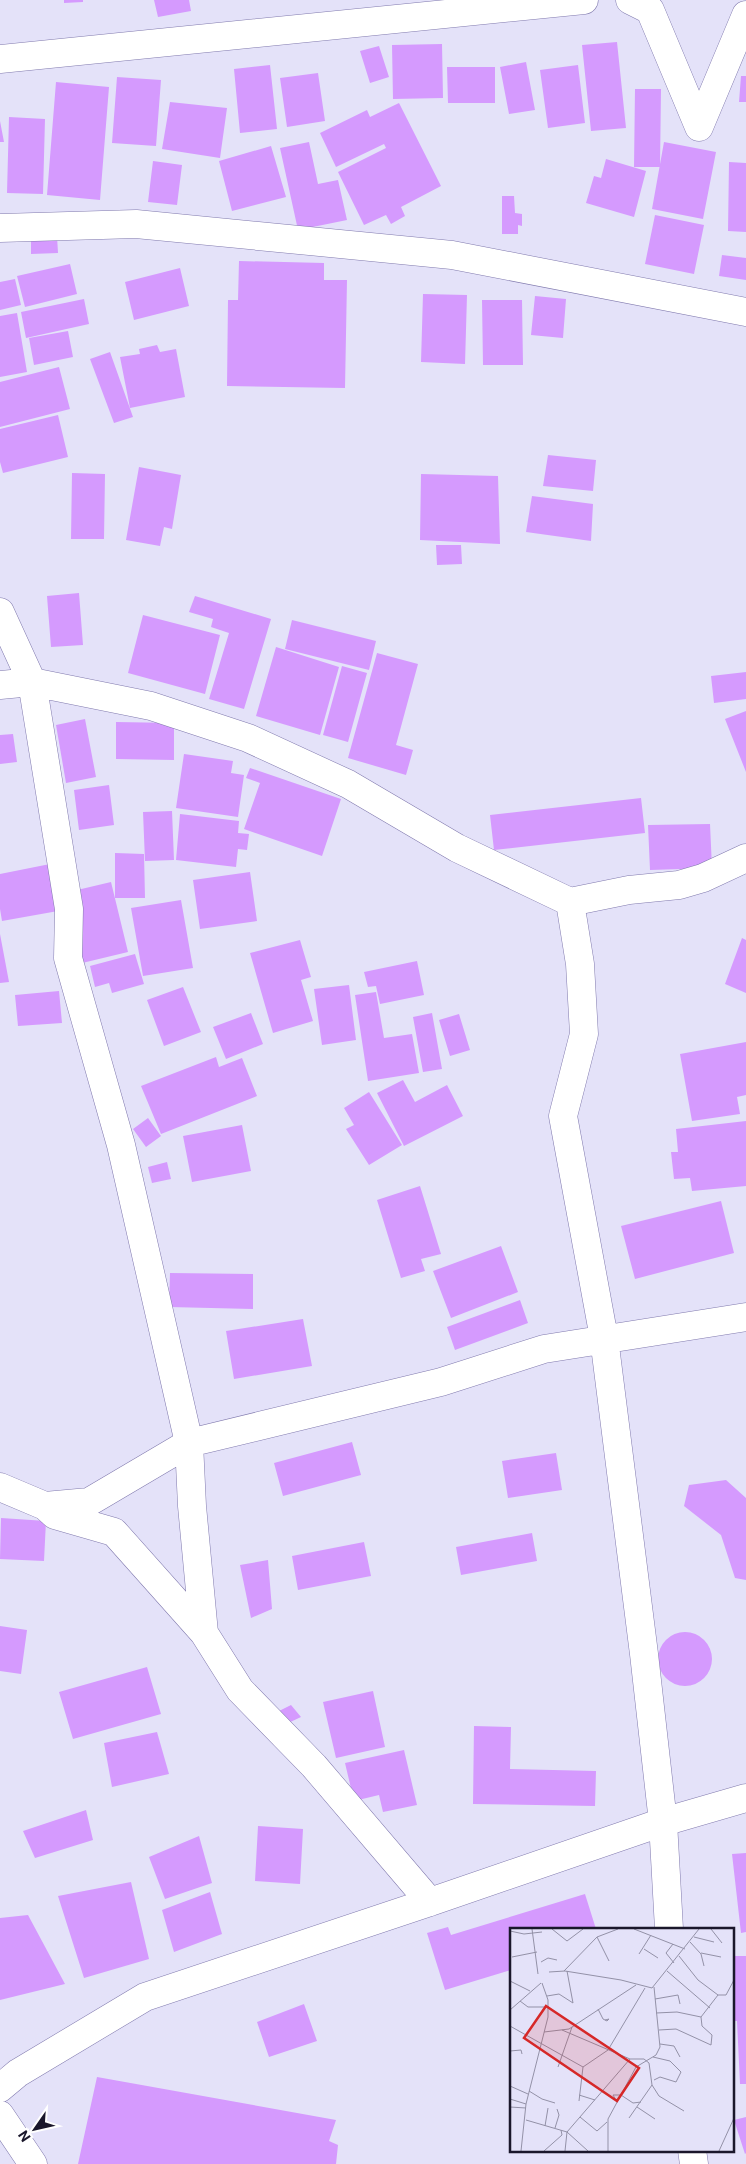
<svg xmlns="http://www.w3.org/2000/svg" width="746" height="2164" viewBox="0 0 746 2164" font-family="Roboto,sans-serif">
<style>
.building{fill:#d59afe}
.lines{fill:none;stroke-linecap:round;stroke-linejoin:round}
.minor-casing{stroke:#817aae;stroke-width:29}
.tertiary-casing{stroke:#817aae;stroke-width:29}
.minor{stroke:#fff;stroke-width:28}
.tertiary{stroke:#fff;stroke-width:28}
.inset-road{fill:none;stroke:#9391a7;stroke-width:1}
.view{fill:#d62828;fill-opacity:0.15;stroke:#d62828;stroke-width:2.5}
.inset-edge{fill:none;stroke:#1a172b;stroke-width:2.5}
</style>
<rect width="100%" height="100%" fill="#e4e2f9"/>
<path class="building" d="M 64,0 L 83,0 L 83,2 L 64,3 Z
M 154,0 L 189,0 L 191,11 L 158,17 Z
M 617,42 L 626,128 L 591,131 L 582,45 Z
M 442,44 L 443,98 L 393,99 L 392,45 Z
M 379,46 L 389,77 L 370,83 L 360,51 Z
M 526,62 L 535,110 L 509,114 L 500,67 Z
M 270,65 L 277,129 L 240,133 L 234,69 Z
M 578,65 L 585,123 L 548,128 L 540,70 Z
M 447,67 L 495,67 L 495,103 L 448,103 Z
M 318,73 L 325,121 L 287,127 L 280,78 Z
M 741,76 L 746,76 L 746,102 L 739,102 Z
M 117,77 L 161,80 L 156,146 L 112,143 Z
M 56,82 L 109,87 L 100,200 L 47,195 Z
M 635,89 L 661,89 L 660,167 L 634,167 Z
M 170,102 L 227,108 L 220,158 L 162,149 Z
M 399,103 L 441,186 L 401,207 L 405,216 L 391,224 L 386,215 L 364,225 L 338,172 L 386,148 L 384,144 L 336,167 L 320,133 L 367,110 L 370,117 Z
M 9,117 L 45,119 L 43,194 L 7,193 Z
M 0,121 L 4,142 L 0,142 Z
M 309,142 L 318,184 L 338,180 L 347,220 L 298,230 L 280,148 Z
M 664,142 L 716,152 L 703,219 L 652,209 Z
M 271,146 L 286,197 L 232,211 L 219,161 Z
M 606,159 L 646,171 L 634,217 L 586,203 L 594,176 L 601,178 Z
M 153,161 L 182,165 L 177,205 L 148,202 Z
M 729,162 L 746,163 L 746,232 L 728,231 Z
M 502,196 L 514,196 L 515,213 L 522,214 L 522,226 L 518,225 L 518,234 L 502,234 Z
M 655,215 L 704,225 L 694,274 L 645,264 Z
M 31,236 L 57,236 L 58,253 L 31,254 Z
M 722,255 L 746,258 L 746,280 L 719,276 Z
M 239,261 L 324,263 L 324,280 L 347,280 L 345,388 L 227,386 L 228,300 L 238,300 Z
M 70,264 L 77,294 L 25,307 L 17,276 Z
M 180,268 L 189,306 L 134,320 L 125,282 Z
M 15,279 L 21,305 L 0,310 L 0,282 Z
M 423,294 L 467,295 L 465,364 L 421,362 Z
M 535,296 L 566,299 L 563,338 L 531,335 Z
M 84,299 L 89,324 L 26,338 L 21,312 Z
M 482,300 L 522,300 L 523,365 L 483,365 Z
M 17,313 L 27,372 L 0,377 L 0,316 Z
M 68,331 L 73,357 L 34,365 L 29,338 Z
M 157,345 L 160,352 L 176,349 L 185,397 L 130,408 L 120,357 L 140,354 L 139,349 Z
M 110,352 L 133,417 L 114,423 L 90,359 Z
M 59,367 L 70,409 L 0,427 L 0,382 Z
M 58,415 L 68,457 L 3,473 L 0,462 L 0,429 Z
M 548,455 L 596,460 L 593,491 L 543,486 Z
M 139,467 L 181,475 L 172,529 L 164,527 L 160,546 L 126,540 Z
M 72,473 L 105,474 L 104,539 L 71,539 Z
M 421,474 L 498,476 L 500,544 L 420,540 Z
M 532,496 L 593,504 L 591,541 L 526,532 Z
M 436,545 L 461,545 L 462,564 L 437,565 Z
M 79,593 L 83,645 L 51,647 L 47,596 Z
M 195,596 L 271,619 L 244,709 L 209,699 L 229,633 L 211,627 L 213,619 L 189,612 Z
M 143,615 L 220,635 L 205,694 L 128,673 Z
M 292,620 L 376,641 L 369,670 L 285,649 Z
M 276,647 L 339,667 L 320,735 L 256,716 Z
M 377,653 L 418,664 L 396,745 L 413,750 L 406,775 L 348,758 Z
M 342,666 L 367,673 L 348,742 L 323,735 Z
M 746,672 L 746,699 L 714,703 L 711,676 Z
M 746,711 L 746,772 L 725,719 Z
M 85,719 L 96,777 L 66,783 L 56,725 Z
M 116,722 L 174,723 L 174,760 L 116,759 Z
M 13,734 L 17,762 L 0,764 L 0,735 Z
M 184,754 L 233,761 L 231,773 L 244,775 L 238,817 L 176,808 Z
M 250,768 L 341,799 L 322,856 L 244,829 L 260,783 L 246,778 Z
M 109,785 L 114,825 L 79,830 L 74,790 Z
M 641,798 L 645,833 L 494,850 L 490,815 Z
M 172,811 L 174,860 L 145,861 L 143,812 Z
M 180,814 L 239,821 L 238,833 L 249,834 L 247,850 L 238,849 L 236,867 L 176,860 Z
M 710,824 L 712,868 L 650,870 L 648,825 Z
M 115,853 L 144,854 L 145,898 L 115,898 Z
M 50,864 L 58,911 L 2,921 L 0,909 L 0,874 Z
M 250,872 L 257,921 L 200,929 L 193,880 Z
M 111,882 L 128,952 L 78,964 L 70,931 L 83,928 L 73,891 Z
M 181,900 L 193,968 L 143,976 L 131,908 Z
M 0,934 L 9,982 L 0,983 Z
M 742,938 L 746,940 L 746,993 L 725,984 Z
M 300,940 L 311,977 L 301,980 L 313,1021 L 273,1033 L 250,953 Z
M 135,954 L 144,984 L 112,993 L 109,983 L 95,987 L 90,966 Z
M 417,961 L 424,995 L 380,1004 L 376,986 L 368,987 L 364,972 Z
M 349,985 L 356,1040 L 322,1045 L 314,989 Z
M 183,987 L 201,1032 L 164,1046 L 147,1000 Z
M 59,991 L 62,1023 L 18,1026 L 15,995 Z
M 376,992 L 384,1038 L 412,1034 L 419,1073 L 368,1081 L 355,995 Z
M 251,1013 L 263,1044 L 226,1059 L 213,1027 Z
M 432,1013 L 442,1069 L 423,1072 L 413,1017 Z
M 459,1014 L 470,1050 L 450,1056 L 439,1020 Z
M 746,1042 L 746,1095 L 737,1097 L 740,1114 L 692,1121 L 680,1054 Z
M 216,1057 L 219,1067 L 242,1058 L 257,1096 L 161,1134 L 141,1086 Z
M 403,1080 L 415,1102 L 447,1085 L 463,1116 L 404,1146 L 377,1093 Z
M 369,1092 L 402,1145 L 369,1165 L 346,1129 L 354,1125 L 344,1108 Z
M 148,1118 L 161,1136 L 146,1147 L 133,1129 Z
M 746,1121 L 746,1186 L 692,1191 L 690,1178 L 674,1179 L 671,1152 L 678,1152 L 676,1129 Z
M 242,1125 L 251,1171 L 192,1182 L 183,1136 Z
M 167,1162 L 171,1179 L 152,1183 L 148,1167 Z
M 420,1186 L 441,1254 L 421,1259 L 425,1271 L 401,1278 L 377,1200 Z
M 721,1201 L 734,1253 L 635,1279 L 621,1226 Z
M 501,1246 L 518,1292 L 451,1318 L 433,1271 Z
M 170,1273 L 253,1274 L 253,1309 L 169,1307 Z
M 520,1300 L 528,1323 L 455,1350 L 447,1327 Z
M 303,1319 L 312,1366 L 234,1379 L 226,1331 Z
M 352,1442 L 361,1475 L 283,1496 L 274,1463 Z
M 556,1453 L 562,1490 L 508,1498 L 502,1461 Z
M 726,1480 L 746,1498 L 746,1580 L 735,1578 L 721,1535 L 684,1506 L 689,1485 Z
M 1,1518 L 46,1521 L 44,1561 L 0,1559 Z
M 532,1533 L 537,1561 L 461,1575 L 456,1547 Z
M 364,1542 L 371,1576 L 298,1590 L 292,1556 Z
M 268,1560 L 272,1609 L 251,1618 L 240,1565 Z
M 0,1626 L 27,1630 L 21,1674 L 0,1671 Z
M658 1659a27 27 0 1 1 54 0a27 27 0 1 1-54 0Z
M 147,1667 L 161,1714 L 73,1739 L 59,1692 Z
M 373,1691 L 385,1747 L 336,1758 L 323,1702 Z
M 291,1705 L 301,1717 L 286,1724 L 277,1712 Z
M 474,1726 L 511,1727 L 510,1769 L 596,1771 L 595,1806 L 473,1804 Z
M 157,1732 L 169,1774 L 112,1787 L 104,1743 Z
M 404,1750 L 417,1805 L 383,1812 L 379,1795 L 354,1801 L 345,1763 Z
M 86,1810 L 93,1840 L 35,1858 L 23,1831 Z
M 258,1826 L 303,1829 L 300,1884 L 255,1881 Z
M 199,1836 L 212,1883 L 165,1899 L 149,1857 Z
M 746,1853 L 746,1932 L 741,1933 L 732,1854 Z
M 131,1882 L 149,1959 L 84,1978 L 58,1896 Z
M 210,1892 L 222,1934 L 174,1952 L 162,1910 Z
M 585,1894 L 596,1929 L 511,1929 L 511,1970 L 445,1990 L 427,1933 L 448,1927 L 451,1935 Z
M 28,1915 L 65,1984 L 0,2000 L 0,1918 Z
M 732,1956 L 746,1956 L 746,2084 L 740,2084 L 737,2021 L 732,2021 Z
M 304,2004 L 317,2041 L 269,2057 L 257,2022 Z
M 97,2077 L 336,2120 L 329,2141 L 338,2145 L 336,2164 L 78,2164 Z
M 746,2117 L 746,2153 L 745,2154 L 734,2120 Z"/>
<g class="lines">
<g class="minor-casing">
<path id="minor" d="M 630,0 L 650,10 L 699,127 L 746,15
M 0,228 L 136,224 L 452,255 L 746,312
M 0,612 L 32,682 L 69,909 L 68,958 L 121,1145 L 189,1443 L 192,1506 L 204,1633
M 0,685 L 32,682 L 151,706 L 248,738 L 348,784 L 457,848 L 570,902 L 629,890 L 679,885 L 703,878 L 746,858
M 570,902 L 580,964 L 584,1034 L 563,1116 L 604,1338 L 644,1654 L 663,1822 L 669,1929
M 0,1487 L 45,1506 L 55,1515 L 114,1532 L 204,1633 L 240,1690 L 314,1766 L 430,1902
M 45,1506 L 89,1502 L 189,1443 L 441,1382 L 544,1349 L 746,1317
M 0,2088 L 18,2073 L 145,1997 L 430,1902 L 663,1822 L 746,1798
M 0,2115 L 33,2164
M 692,2150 L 694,2164"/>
</g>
<g class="tertiary-casing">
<path id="tertiary" d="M 0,59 L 584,0"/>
</g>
<use href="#minor" class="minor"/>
<use href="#tertiary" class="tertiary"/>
</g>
<g transform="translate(510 1928)">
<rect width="224" height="224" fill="#e4e2f9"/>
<path class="inset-road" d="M 22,1 L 28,46M 42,1 L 57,13 L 73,1M 124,1 L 175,21M 201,1 L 212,15M 0,3 L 14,6 L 32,4M 87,9 L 99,33M 184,9 L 204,14M 180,14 L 191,26 L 194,38M 163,16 L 156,25 L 164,35M 134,21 L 148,30M 191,25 L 211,29M 129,26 L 141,7M 169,28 L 188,52 L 208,67 L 216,67 L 224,52M 2,29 L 27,24M 31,34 L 38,30 L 47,32M 54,43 L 87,9 L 108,1M 157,43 L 200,80M 39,44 L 55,43 L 111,52 L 142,60 L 189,1M 0,53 L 20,63M 37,68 L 49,66 L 63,75 L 57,43M 145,71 L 168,67 L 170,76M 10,73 L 18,79 L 39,79M 88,81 L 93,91 L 97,93 L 99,91 L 95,92M 0,82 L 31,55M 146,85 L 167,84 L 191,89M 191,89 L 208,67M 0,98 L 73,139M 52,102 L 120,131 L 134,131 L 139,135 L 142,157 L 119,190M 149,102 L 166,101 L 201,117 L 202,107 L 192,98 L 191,89M 34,104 L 59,101 L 126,57M 150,116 L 164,118 L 170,129M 0,123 L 11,122 L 12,126M 143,129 L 160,133 L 171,144 L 166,154 L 150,149 L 144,152M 48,139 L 62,99M 142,157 L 149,168 L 174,183M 0,158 L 18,166M 19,163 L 32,171 L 45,175M 69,167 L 85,172M 0,171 L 16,176M 69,173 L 73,139 L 98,122 L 135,60M 107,174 L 103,167 L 111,167 L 123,175 L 131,174M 0,179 L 16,180M 127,179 L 145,191M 70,189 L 87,203 L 97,194M 16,192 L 57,204 L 78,223M 35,198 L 38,180M 45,200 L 49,187 L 47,181M 11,223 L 16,176 L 38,89 L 38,72 L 32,55M 34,223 L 52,207 L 51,202M 55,223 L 57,204 L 120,131M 98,223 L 98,191 L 126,139 L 146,127 L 150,119 L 144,59M 209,223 L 224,190"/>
<path class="view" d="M 36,78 L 129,140 L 107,173 L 14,110 Z"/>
<rect width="224" height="224" class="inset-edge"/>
</g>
<g transform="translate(35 2129) rotate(236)" stroke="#ffffff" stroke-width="4" paint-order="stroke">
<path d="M0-4L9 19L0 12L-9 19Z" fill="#1a172b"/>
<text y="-8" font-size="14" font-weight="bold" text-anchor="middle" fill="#1a172b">N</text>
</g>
</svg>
